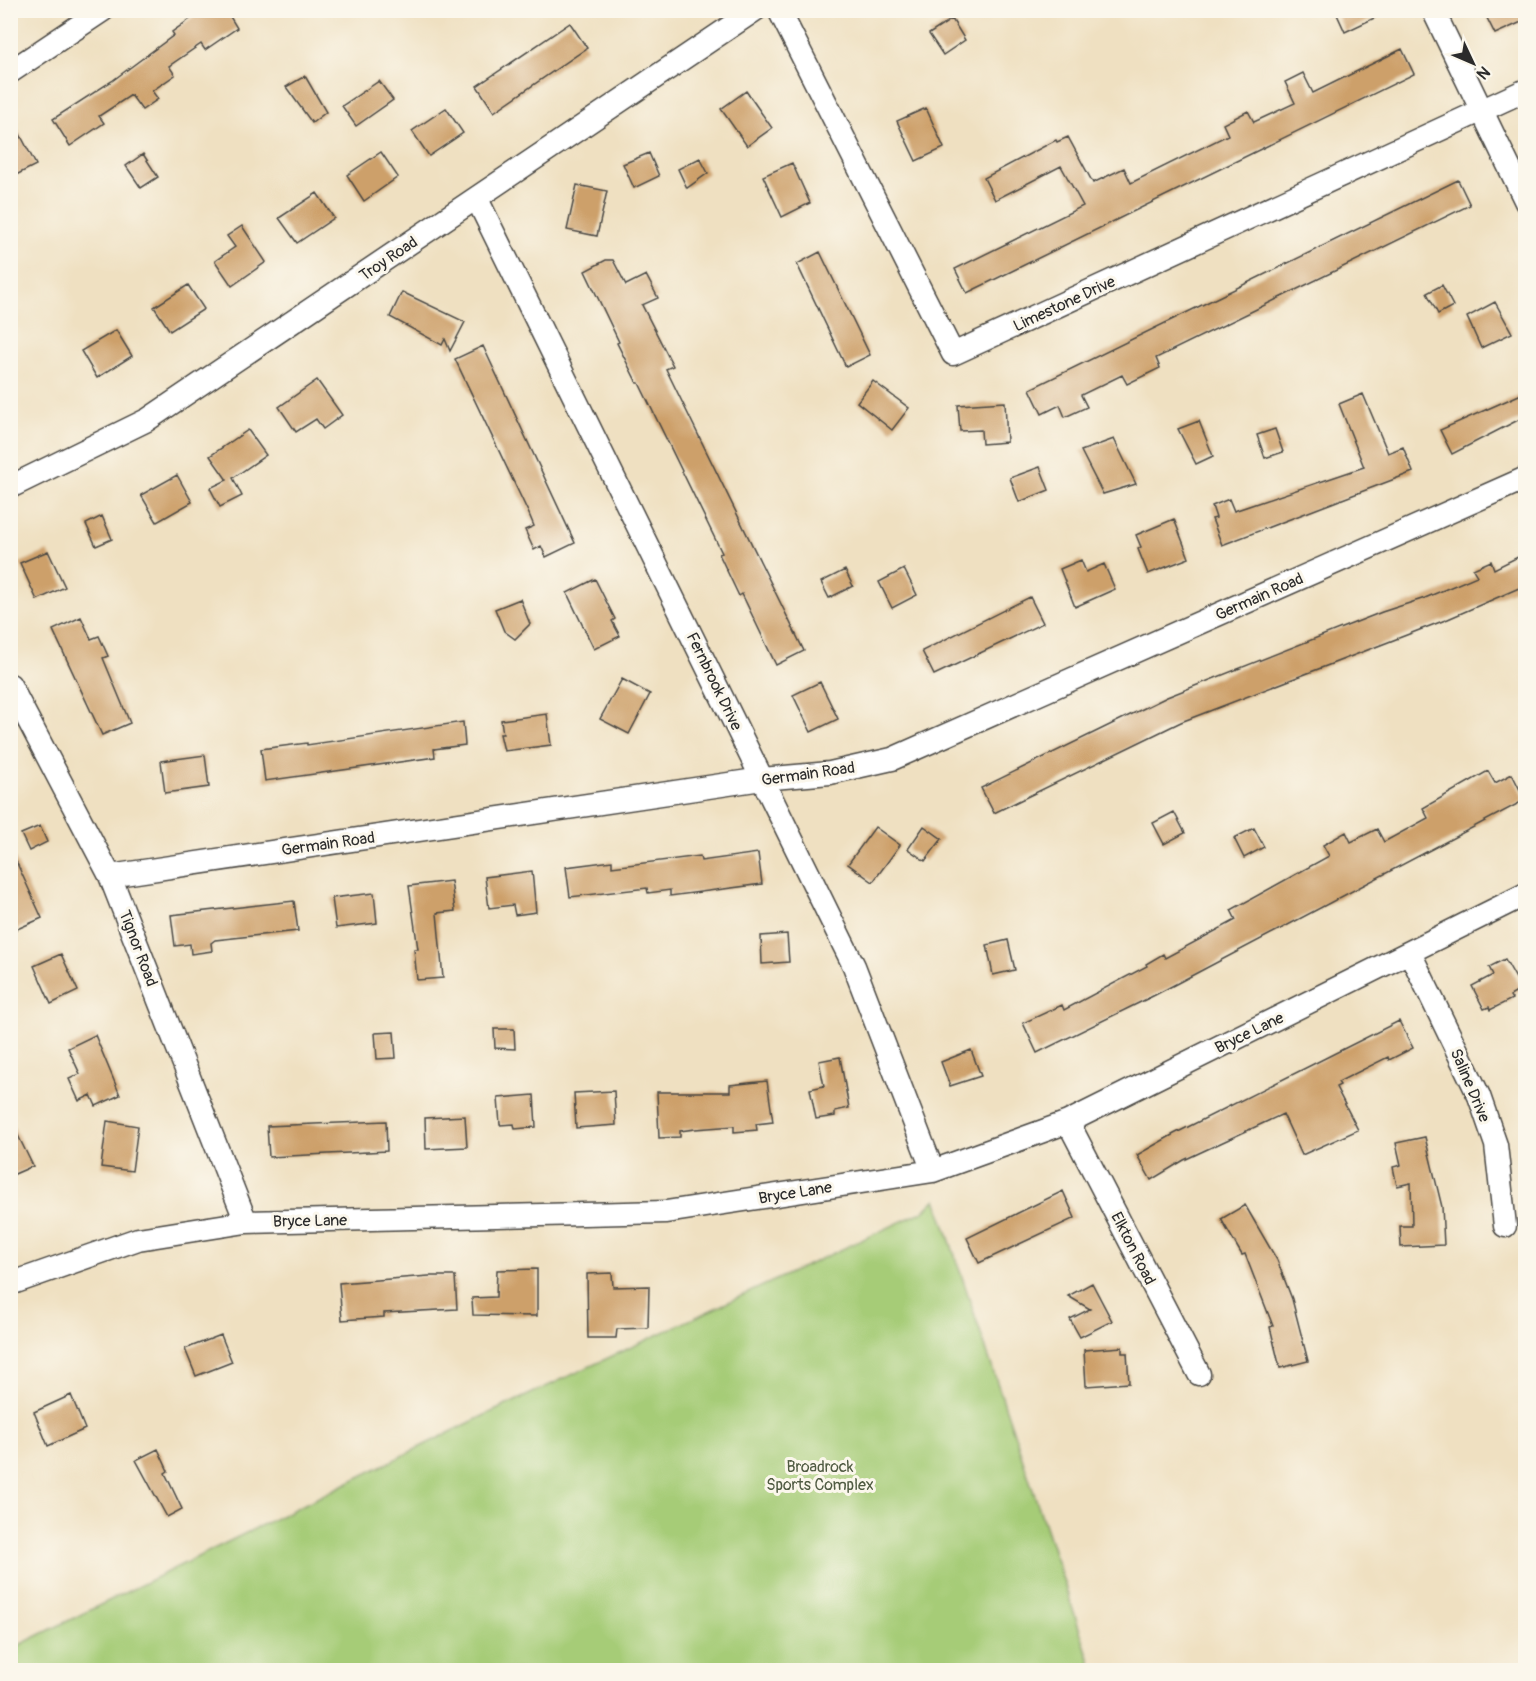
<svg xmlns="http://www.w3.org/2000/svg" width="1536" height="1681" viewBox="0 0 1536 1681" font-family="Pangolin,sans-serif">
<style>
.green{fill:#a6cc77;stroke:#687c51;stroke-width:1.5}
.building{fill:#cda06b}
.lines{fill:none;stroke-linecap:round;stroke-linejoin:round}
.minor-casing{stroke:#484642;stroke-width:25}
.minor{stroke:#fff;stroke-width:22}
.labels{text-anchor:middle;stroke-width:6;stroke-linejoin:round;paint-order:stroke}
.street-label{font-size:16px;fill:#2b2b2b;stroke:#fbf7ec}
.park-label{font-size:16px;fill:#505b42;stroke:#fbf7ec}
</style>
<rect width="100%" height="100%" fill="#fbf7ec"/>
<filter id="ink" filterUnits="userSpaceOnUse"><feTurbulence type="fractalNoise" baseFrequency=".0167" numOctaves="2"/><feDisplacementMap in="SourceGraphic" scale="12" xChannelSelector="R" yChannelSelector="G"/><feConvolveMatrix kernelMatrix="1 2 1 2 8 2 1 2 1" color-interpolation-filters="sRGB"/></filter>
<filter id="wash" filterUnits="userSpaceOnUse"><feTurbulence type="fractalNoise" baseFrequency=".008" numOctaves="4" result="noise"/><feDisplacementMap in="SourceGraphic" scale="24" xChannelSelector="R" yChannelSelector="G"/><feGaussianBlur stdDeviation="1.35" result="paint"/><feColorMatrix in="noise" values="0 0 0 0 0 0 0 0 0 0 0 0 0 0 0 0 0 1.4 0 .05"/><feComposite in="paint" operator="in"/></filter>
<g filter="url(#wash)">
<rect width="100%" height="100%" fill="#efe0c1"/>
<path class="green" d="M 936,1199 L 1093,1670 L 11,1670 L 11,1649 L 481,1417 L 924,1211 Z"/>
<g id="blocks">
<path class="building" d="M 203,10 L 226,10 L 237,28 L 205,50 L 201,44 L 169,66 L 175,75 L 152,91 L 158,99 L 142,110 L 131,95 L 99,116 L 104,123 L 70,146 L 53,119 L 112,81 L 174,35 L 172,32 Z
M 1335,10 L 1391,10 L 1345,32 Z
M 1483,10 L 1526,10 L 1526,20 L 1495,34 Z
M 952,19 L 965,40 L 943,55 L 929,34 Z
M 570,23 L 587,48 L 494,112 L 477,86 Z
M 1402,49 L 1414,74 L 967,293 L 955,269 L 1083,206 L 1061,166 L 995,200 L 984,178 L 1056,140 L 1057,142 L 1068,137 L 1093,183 L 1124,168 L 1131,183 L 1228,135 L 1223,124 L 1248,111 L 1254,122 L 1295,103 L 1285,82 L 1303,73 L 1313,93 Z
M 305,76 L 326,112 L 312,123 L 286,87 Z
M 379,81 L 393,100 L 356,126 L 342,106 Z
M 746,91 L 772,128 L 747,146 L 721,109 Z
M 446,108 L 463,133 L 429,156 L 412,131 Z
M 926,108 L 944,148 L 916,161 L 897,121 Z
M 10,115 L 36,165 L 10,178 Z
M 381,152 L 398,177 L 364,201 L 347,175 Z
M 649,153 L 659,176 L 634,188 L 623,164 Z
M 143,154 L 158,177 L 141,188 L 126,166 Z
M 700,158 L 708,173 L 687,188 L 678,169 Z
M 792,163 L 810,203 L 782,217 L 763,176 Z
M 1458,180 L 1470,205 L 1156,358 L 1160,368 L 1127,384 L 1122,375 L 1081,395 L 1087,407 L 1065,417 L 1060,405 L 1042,414 L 1030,389 Z
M 577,185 L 607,191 L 597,236 L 567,230 Z
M 317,193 L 334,218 L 297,243 L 279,218 Z
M 242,226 L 266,262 L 232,286 L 215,261 L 235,247 L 227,236 Z
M 820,252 L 870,355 L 846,367 L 797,264 Z
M 606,260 L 613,260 L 626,285 L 646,275 L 658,298 L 642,305 L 673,366 L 666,369 L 804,651 L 776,665 L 742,594 L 739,596 L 719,554 L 722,553 L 639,383 L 637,383 L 617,343 L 619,342 L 585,271 Z
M 188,285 L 204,309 L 170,331 L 154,307 Z
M 1442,285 L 1453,306 L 1438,314 L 1427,293 Z
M 402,292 L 465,322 L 450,351 L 445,339 L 442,345 L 390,317 Z
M 1495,302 L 1512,333 L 1481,348 L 1467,317 Z
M 116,330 L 132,356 L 97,378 L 81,351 Z
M 483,346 L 575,543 L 546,557 L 541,546 L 534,550 L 525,530 L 534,526 L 529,514 L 455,359 Z
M 317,380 L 342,415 L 323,429 L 316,419 L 296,432 L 279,407 Z
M 873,381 L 909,408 L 892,430 L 857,402 Z
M 1526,392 L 1526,416 L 1452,454 L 1440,430 Z
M 1363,394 L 1388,453 L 1403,447 L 1413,472 L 1222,545 L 1212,519 L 1216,518 L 1212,506 L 1229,499 L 1234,511 L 1364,467 L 1339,404 Z
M 1005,402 L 1007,442 L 982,444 L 981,430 L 960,431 L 958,405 Z
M 1199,421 L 1213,456 L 1196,464 L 1178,429 Z
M 1275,429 L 1283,452 L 1265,458 L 1257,435 Z
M 248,430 L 266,455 L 233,478 L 242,496 L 220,507 L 210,488 L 227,480 L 210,456 Z
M 1114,439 L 1136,484 L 1103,494 L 1081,451 Z
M 1040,467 L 1049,490 L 1019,502 L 1010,478 Z
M 177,475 L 192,502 L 157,522 L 141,495 Z
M 102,516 L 112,539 L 96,546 L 86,524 Z
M 1174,519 L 1189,558 L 1148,574 L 1138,549 L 1141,547 L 1136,535 Z
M 48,551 L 65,587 L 37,600 L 20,563 Z
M 1526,553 L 1526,585 L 1448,619 L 1181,722 L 994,813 L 981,788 L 1167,697 L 1382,612 L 1425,598 L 1477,576 L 1473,569 L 1491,561 L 1494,569 Z
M 1081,560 L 1086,572 L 1104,564 L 1115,589 L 1075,607 L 1060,569 Z
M 904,569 L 917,595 L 892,608 L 879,582 Z
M 845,570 L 853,586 L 829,598 L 821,582 Z
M 595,579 L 615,619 L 612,621 L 620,636 L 594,649 L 567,593 Z
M 1030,597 L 1043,623 L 934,675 L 922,651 Z
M 520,599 L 530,624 L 515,639 L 504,631 L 495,609 Z
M 81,617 L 91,639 L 99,636 L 108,656 L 103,658 L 130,723 L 102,735 L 53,630 Z
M 622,679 L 650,694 L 629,734 L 600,719 Z
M 820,682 L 838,719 L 811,732 L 793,695 Z
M 547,714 L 551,745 L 504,751 L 500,734 L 503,734 L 501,720 Z
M 463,722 L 465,745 L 434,749 L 435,757 L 265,781 L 261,749 L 307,743 L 307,745 Z
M 205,755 L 209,787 L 165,793 L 161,761 Z
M 1488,771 L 1495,783 L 1512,774 L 1525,800 L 1155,995 L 1037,1053 L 1023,1023 L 1062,1005 L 1064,1010 L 1147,966 L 1146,964 L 1163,954 L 1165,958 L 1236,920 L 1231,910 L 1329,856 L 1323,845 L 1346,832 L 1351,842 L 1377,829 L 1384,842 L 1428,818 L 1423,808 Z
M 1174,812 L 1185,833 L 1164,844 L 1153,823 Z
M 40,826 L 47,842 L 29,851 L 21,834 Z
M 924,826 L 942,839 L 925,861 L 908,849 Z
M 875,827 L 900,845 L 873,882 L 848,864 Z
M 1254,828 L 1264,847 L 1244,858 L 1234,838 Z
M 10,848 L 42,918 L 15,930 L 10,920 Z
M 758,853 L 762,884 L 670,896 L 670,890 L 648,893 L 647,888 L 570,897 L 566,867 L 612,861 L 612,867 L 700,856 L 701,861 Z
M 532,871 L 536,912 L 515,915 L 513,905 L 489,908 L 485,877 Z
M 451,881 L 455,911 L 437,913 L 443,978 L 417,980 L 414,949 L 418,949 L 409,886 Z
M 374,893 L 377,923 L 336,928 L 332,898 Z
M 294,901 L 298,931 L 215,940 L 211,943 L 212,951 L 191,954 L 190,944 L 175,946 L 171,915 Z
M 787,934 L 789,962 L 762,964 L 761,936 Z
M 1008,940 L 1015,970 L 993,975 L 987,945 Z
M 61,954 L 78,991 L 51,1004 L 34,966 Z
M 1505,959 L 1522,989 L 1510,996 L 1512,999 L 1490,1010 L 1489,1007 L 1484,1009 L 1472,986 L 1493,975 L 1489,967 Z
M 1399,1021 L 1413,1048 L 1389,1060 L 1388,1057 L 1338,1082 L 1340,1085 L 1336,1087 L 1358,1130 L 1302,1155 L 1283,1114 L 1184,1160 L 1151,1180 L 1137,1155 L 1174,1134 Z
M 494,1029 L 514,1029 L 515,1049 L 495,1048 Z
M 394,1032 L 396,1058 L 377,1059 L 375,1033 Z
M 95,1035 L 120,1095 L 96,1106 L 91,1095 L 79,1101 L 69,1079 L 80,1074 L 68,1048 Z
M 971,1050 L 981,1076 L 950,1086 L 941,1062 Z
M 840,1057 L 849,1108 L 835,1111 L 835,1116 L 816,1119 L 810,1089 L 824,1086 L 819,1061 Z
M 767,1081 L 773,1122 L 756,1124 L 757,1130 L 734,1132 L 734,1126 L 695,1129 L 680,1131 L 680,1137 L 659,1138 L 657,1092 L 730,1092 L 730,1085 Z
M 614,1091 L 616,1125 L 576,1128 L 574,1093 Z
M 534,1095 L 536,1127 L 515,1129 L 514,1124 L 500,1125 L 498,1098 Z
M 465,1116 L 467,1147 L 426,1149 L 425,1118 Z
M 10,1119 L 33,1166 L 10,1176 Z
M 107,1121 L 138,1126 L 132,1171 L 101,1167 Z
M 386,1121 L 387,1151 L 269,1157 L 267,1126 Z
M 1425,1137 L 1442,1207 L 1444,1245 L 1401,1247 L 1400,1226 L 1412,1226 L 1411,1183 L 1397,1186 L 1393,1167 L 1401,1165 L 1396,1143 Z
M 1063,1191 L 1075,1218 L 979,1263 L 967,1238 Z
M 1245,1205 L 1277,1260 L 1292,1299 L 1308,1361 L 1280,1368 L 1270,1327 L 1273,1326 L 1245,1254 L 1242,1255 L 1221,1219 Z
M 537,1269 L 537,1316 L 473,1315 L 472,1298 L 496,1297 L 497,1270 Z
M 612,1273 L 613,1287 L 649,1286 L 648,1328 L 617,1329 L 616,1338 L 588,1338 L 587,1274 Z
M 429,1276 L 455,1276 L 457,1309 L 384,1313 L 384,1317 L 342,1320 L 339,1283 Z
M 1092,1283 L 1112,1321 L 1080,1337 L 1070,1319 L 1090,1309 L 1068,1296 Z
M 221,1335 L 232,1362 L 196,1376 L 185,1349 Z
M 1122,1347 L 1122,1353 L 1127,1353 L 1129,1383 L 1086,1386 L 1084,1350 Z
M 71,1395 L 85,1429 L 48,1446 L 34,1412 Z
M 158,1449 L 168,1471 L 165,1473 L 182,1509 L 167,1517 L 136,1460 Z"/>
</g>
</g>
<g filter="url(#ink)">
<use href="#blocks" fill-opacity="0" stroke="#484642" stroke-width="1.5"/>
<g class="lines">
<g class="minor-casing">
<path id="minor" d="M 779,10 L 953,354 L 1526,90
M 1433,10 L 1526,202
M 10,72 L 103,10
M 477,199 L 854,966 L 933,1171
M 10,487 L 147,420 L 755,10
M 10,685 L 110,876 L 246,1222
M 110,876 L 762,779 L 830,773 L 892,759 L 1526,478
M 1410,953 L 1479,1096 L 1496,1145 L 1505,1226
M 1068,1122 L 1199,1374
M 10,1284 L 138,1239 L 246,1222 L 666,1212 L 933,1171 L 1068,1122 L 1526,894"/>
</g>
<use href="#minor" class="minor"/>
</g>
</g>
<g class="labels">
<g class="street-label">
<text transform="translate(388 258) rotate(-34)" y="6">Troy Road</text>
<text transform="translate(1064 303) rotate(-25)" y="6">Limestone Drive</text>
<text transform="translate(1259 596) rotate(-24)" y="6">Germain Road</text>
<text transform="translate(715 681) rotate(64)" y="6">Fernbrook Drive</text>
<text transform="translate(808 773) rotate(-8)" y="6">Germain Road</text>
<text transform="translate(328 843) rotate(-8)" y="6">Germain Road</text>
<text transform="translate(139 948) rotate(69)" y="6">Tignor Road</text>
<text transform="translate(1249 1032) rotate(-26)" y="6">Bryce Lane</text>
<text transform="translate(1471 1085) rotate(67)" y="6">Saline Drive</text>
<text transform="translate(795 1192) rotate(-9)" y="6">Bryce Lane</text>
<text transform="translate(310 1220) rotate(-1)" y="6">Bryce Lane</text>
<text transform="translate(1134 1248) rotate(63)" y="6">Elkton Road</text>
</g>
<g class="park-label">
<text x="820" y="1472">Broadrock<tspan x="820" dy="18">Sports Complex</tspan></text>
</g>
</g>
<rect width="1536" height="1681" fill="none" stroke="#fbf7ec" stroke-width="36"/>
<g transform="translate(1473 63) rotate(134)" stroke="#fbf7ec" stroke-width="4.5" paint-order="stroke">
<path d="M0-4.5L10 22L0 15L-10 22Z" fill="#2b2b2b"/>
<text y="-9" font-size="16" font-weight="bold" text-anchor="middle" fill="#2b2b2b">N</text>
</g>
</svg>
